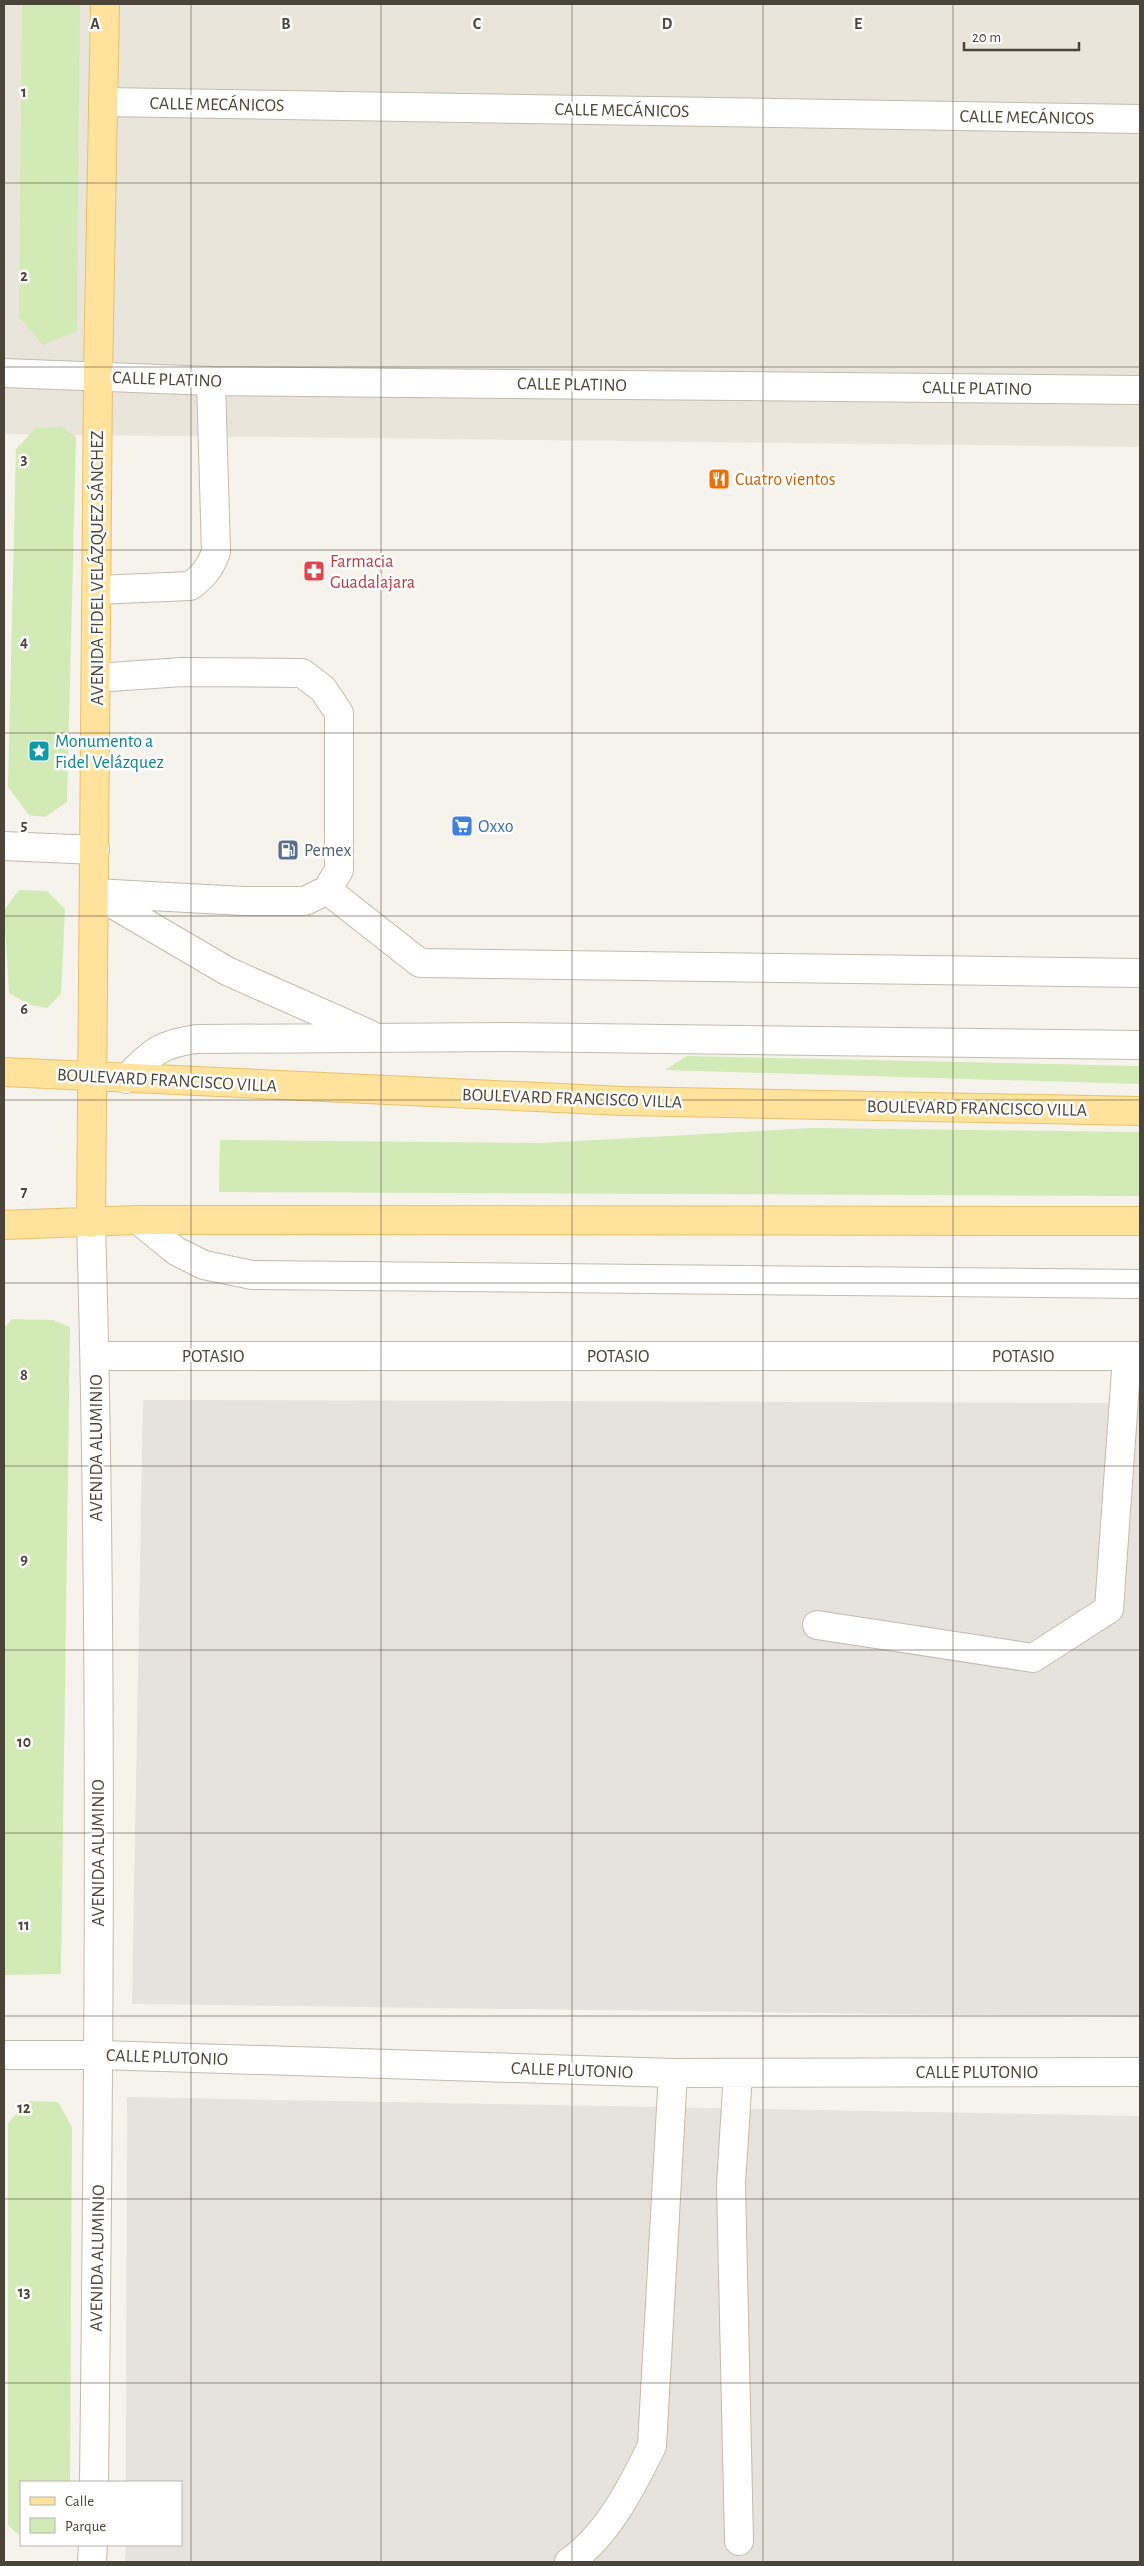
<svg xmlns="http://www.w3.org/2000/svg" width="1144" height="2566" viewBox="0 0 1144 2566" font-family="'Alegreya Sans',sans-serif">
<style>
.residential{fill:#eae5da}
.industrial{fill:#e6e2dd}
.green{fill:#d2eab5}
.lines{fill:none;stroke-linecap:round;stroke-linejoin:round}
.minor-casing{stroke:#c2bbae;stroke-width:30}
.major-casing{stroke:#e6c16a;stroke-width:30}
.minor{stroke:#fff;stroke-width:28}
.major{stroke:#ffe39c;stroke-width:28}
.grid{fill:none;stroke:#4b4439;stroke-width:1;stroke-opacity:0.55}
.labels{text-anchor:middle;stroke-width:5;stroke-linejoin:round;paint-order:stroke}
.street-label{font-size:18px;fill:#4b4439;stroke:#fff}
.food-label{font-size:18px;fill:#c56008;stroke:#fff;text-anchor:start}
.health-label{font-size:18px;fill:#be3a42;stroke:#fff;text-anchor:start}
.culture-label{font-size:18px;fill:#0d838f;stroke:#fff;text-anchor:start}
.shop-label{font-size:18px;fill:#366cbe;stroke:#fff;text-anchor:start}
.service-label{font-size:18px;fill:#4e5e75;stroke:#fff;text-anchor:start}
.grid-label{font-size:16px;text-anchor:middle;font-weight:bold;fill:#4b4439;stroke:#fff;stroke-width:5;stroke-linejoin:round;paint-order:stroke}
</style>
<rect width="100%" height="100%" fill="#f6f3ec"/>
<path class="residential" d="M 4,4 L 1140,4 L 1140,447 L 4,434 Z"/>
<path class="industrial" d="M 143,1400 L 1140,1403 L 1140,2017 L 132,2004 Z
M 127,2097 L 1140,2116 L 1140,2562 L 125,2562 L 126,2545 L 181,2545 L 181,2482 L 126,2482 Z"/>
<path class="green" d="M 22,4 L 80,4 L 77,331 L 43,345 L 19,317 Z
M 62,427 L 76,437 L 67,802 L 45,817 L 29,815 L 8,787 L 16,449 L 36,428 Z
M 19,890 L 47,891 L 65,909 L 61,994 L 47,1008 L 30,1005 L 9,993 L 4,910 Z
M 687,1056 L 1140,1066 L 1140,1084 L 665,1070 Z
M 812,1128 L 1140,1132 L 1140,1196 L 219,1192 L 220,1140 L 542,1143 Z
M 12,1319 L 53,1320 L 70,1327 L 61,1974 L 4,1975 L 4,1328 Z
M 28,2101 L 58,2102 L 72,2127 L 70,2482 L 21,2482 L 21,2537 L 8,2525 L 8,2123 Z"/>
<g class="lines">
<g class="minor-casing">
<path id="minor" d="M 103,102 L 1140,119
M 4,373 L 211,381 L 1140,390
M 97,590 L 190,586 C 204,576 210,568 216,552 L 211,381
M 4,846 L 95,850
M 327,890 L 420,963 L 1140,973
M 95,893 L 243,901 L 305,901 L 327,890 L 339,870 L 339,713 L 323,689 L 302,673 L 182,672 L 96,678
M 99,896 L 227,971 L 369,1034
M 126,1079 C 152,1053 159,1044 196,1039 L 506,1037 L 1140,1045
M 138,1220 L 176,1251 L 204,1265 L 252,1275 L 1140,1284
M 91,1223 C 103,1642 99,2063 94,2482
M 95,1356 L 1140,1356
M 817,1625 L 1033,1658 L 1109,1609 L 1127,1356
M 4,2055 L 100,2055 L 673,2073 L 1140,2072
M 738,2074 L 731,2184 L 739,2541
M 92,2562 L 93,2545
M 569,2562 C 608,2535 631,2488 652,2446 L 673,2073"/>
</g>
<g class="major-casing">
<path id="major" d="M 4,1072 L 623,1101 L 1140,1111
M 91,1223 L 98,377 L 105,4
M 4,1225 L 138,1220 L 1140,1221"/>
</g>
<use href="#minor" class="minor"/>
<use href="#major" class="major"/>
</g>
<path class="grid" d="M 191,4 L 191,2562M 381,4 L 381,2562M 572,4 L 572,2562M 763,4 L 763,2562M 953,4 L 953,2562M 4,183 L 1140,183M 4,367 L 1140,367M 4,550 L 1140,550M 4,733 L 1140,733M 4,916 L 1140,916M 4,1100 L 1140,1100M 4,1283 L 1140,1283M 4,1466 L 1140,1466M 4,1650 L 1140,1650M 4,1833 L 1140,1833M 4,2016 L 1140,2016M 4,2199 L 1140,2199M 4,2383 L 1140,2383"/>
<defs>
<g id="restaurant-square" transform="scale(1.125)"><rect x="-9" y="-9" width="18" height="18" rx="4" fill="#e8710a" stroke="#fff"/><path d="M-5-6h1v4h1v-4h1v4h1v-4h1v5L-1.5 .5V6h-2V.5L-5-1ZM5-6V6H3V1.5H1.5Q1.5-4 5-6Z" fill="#fff"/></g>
<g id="pharmacy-square" transform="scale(1.125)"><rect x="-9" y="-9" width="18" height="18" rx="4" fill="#e0444e" stroke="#fff"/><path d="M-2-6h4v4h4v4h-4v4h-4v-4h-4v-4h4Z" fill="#fff"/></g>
<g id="sight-square" transform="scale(1.125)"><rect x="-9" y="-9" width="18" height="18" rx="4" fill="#0f9aa8" stroke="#fff"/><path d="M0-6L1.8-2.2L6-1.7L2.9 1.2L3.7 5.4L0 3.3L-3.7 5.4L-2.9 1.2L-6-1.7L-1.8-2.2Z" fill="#fff"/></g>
<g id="supermarket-square" transform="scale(1.125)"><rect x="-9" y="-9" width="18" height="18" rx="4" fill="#3f7fe0" stroke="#fff"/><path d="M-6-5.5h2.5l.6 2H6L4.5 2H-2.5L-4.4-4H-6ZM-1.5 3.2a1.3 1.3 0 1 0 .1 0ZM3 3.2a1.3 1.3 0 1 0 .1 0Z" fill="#fff"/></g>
<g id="fuel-square" transform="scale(1.125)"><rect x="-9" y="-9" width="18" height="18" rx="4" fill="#5c6f8a" stroke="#fff"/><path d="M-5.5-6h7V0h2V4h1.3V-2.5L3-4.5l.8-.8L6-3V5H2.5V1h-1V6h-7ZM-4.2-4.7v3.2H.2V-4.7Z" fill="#fff"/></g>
</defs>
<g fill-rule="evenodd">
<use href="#restaurant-square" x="719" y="479"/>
<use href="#pharmacy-square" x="314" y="571"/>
<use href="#sight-square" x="39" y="751"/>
<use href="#supermarket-square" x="462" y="826"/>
<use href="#fuel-square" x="288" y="850"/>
</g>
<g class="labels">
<g class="street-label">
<text transform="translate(217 104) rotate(1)" y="6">CALLE MECÁNICOS</text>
<text transform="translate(622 110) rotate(1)" y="6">CALLE MECÁNICOS</text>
<text transform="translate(1027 117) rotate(1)" y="6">CALLE MECÁNICOS</text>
<text transform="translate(167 379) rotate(2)" y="6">CALLE PLATINO</text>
<text transform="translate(572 384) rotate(1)" y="6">CALLE PLATINO</text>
<text transform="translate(977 388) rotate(1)" y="6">CALLE PLATINO</text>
<text transform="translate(97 568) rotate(-90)" y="6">AVENIDA FIDEL VELÁZQUEZ SÁNCHEZ</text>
<text transform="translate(167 1080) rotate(3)" y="6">BOULEVARD FRANCISCO VILLA</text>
<text transform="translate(572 1098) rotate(2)" y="6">BOULEVARD FRANCISCO VILLA</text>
<text transform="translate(977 1108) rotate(1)" y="6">BOULEVARD FRANCISCO VILLA</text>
<text x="213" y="1362">POTASIO</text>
<text x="618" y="1362">POTASIO</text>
<text x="1023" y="1362">POTASIO</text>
<text transform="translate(96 1448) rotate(-90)" y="6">AVENIDA ALUMINIO</text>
<text transform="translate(98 1853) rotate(-90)" y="6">AVENIDA ALUMINIO</text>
<text transform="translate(167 2057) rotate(2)" y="6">CALLE PLUTONIO</text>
<text transform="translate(572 2070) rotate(2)" y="6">CALLE PLUTONIO</text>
<text x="977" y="2078">CALLE PLUTONIO</text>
<text transform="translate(97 2258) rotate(-89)" y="6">AVENIDA ALUMINIO</text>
</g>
<g class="food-label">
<text x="735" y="485">Cuatro vientos</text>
</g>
<g class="health-label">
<text x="330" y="567">Farmacia<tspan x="330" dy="21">Guadalajara</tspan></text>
</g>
<g class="culture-label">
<text x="55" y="747">Monumento a<tspan x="55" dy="21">Fidel Velázquez</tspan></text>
</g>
<g class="shop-label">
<text x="478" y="832">Oxxo</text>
</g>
<g class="service-label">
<text x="304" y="856">Pemex</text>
</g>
</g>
<g class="grid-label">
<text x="95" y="29">A</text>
<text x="286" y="29">B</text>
<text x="477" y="29">C</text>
<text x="667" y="29">D</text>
<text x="858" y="29">E</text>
<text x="24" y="97">1</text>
<text x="24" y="281">2</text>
<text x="24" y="464">3</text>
<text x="24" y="647">4</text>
<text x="24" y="830">5</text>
<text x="24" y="1014">6</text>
<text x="24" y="1197">7</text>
<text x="24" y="1380">8</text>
<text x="24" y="1564">9</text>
<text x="24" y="1747">10</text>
<text x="24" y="1930">11</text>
<text x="24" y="2113">12</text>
<text x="24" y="2297">13</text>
</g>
<rect width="1144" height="2566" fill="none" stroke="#4b4439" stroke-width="10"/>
<rect x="20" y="2481" width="162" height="65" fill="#ffffff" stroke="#b7b4b0"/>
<rect x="30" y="2497" width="25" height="8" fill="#ffe39c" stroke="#b7b4b0"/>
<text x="65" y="2506" font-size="15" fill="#4b4439">Calle</text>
<rect x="30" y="2518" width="25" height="15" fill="#d2eab5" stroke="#b7b4b0"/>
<text x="65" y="2531" font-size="15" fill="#4b4439">Parque</text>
<path d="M964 42v8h115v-8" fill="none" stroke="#4b4439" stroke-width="2.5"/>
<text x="972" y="42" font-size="15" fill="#4b4439" stroke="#ffffff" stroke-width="4" paint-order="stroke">20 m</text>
</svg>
